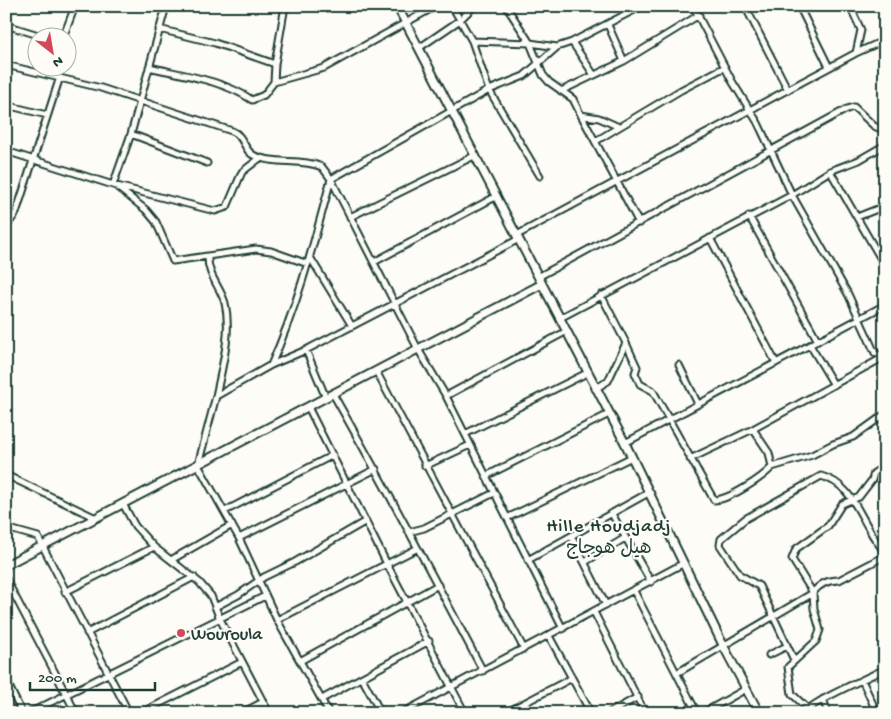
<svg xmlns="http://www.w3.org/2000/svg" width="891" height="719" viewBox="0 0 891 719" font-family="'Gochi Hand','Playpen Sans Arabic',sans-serif">
<style>
.lines{fill:none;stroke-linecap:round;stroke-linejoin:round}
.street-casing{stroke:#1f3d34;stroke-width:9}
.secondary-casing{stroke:#1f3d34;stroke-width:11}
.street{stroke:#fdfcf7;stroke-width:5}
.secondary{stroke:#fdfcf7;stroke-width:7}
.poi-dot{fill:#d1495b;stroke:#fdfcf7;stroke-width:2}
.labels{text-anchor:middle;stroke-width:4.5;stroke-linejoin:round;paint-order:stroke}
.poi-label{font-size:18px;fill:#1f3d34;stroke:#fdfcf7;text-anchor:start}
.neighbourhood-label{font-size:19px;letter-spacing:1px;fill:#1f3d34;stroke:#fdfcf7}
</style>
<rect width="100%" height="100%" fill="#fdfcf7"/>
<filter id="ink" filterUnits="userSpaceOnUse"><feTurbulence type="fractalNoise" baseFrequency=".02" numOctaves="2"/><feDisplacementMap in="SourceGraphic" scale="10" xChannelSelector="R" yChannelSelector="G"/><feConvolveMatrix kernelMatrix="1 2 1 2 8 2 1 2 1" color-interpolation-filters="sRGB"/></filter>
<g filter="url(#ink)">
<g class="lines">
<g class="street-casing">
<path id="street" d="M 302,6 L 325,6
M 452,6 L 472,41 L 489,90 L 540,176
M 506,6 L 530,43 L 543,75 L 549,82 L 573,99 L 581,115 L 599,118 L 619,127 L 681,90 L 725,67
M 693,6 L 732,81 L 758,123 L 792,195 L 848,294 L 875,353 L 885,357
M 745,6 L 788,90
M 799,6 L 829,67
M 884,6 L 885,22
M 6,25 L 48,38
M 608,25 L 624,61
M 159,29 L 215,43 L 275,64 L 274,82
M 63,38 L 75,6
M 472,41 L 530,43 L 557,47
M 572,42 L 594,75
M 419,48 L 460,20 L 474,6
M 856,53 L 885,40
M 275,64 L 285,6
M 6,65 L 101,88 L 232,131 C 245,136 243,151 255,156 C 276,165 301,158 322,167 L 331,179 L 418,349 L 446,396 L 563,629
M 149,67 C 183,75 223,80 252,100 L 264,95 L 274,82 L 324,68 L 436,6
M 561,91 L 624,61 L 699,15
M 6,105 L 47,115
M 581,115 L 639,223
M 131,134 L 207,163
M 596,141 L 619,127
M 6,151 L 113,185 L 215,211 L 227,207 L 242,172 L 260,158
M 830,171 L 885,266
M 113,185 L 131,134 L 166,6
M 117,187 L 146,210 L 156,222 L 173,261 L 256,249 L 271,251 L 308,264
M 749,216 L 818,341
M 350,217 L 476,155
M 857,217 L 885,206
M 6,227 L 16,213 L 59,80 L 59,68
M 517,235 L 856,53 L 861,30 L 850,6
M 710,238 L 776,363
M 208,256 C 207,275 220,286 225,303 C 232,333 222,367 216,396
M 310,257 L 352,326
M 374,262 L 497,196
M 538,277 L 847,109 L 854,107 L 874,126 L 885,131
M 560,318 L 792,195 L 830,171 L 859,160 L 885,145
M 626,343 L 637,367 L 635,373 L 640,384 L 653,391 L 714,500 C 729,500 762,478 772,467 L 769,453 L 753,429
M 810,345 L 834,385
M 306,350 L 326,398
M 271,365 C 298,305 314,242 331,179 L 489,90 L 524,76 L 557,47 L 572,42 L 642,6
M 679,365 L 698,404
M 376,371 L 524,649
M 595,389 L 608,381 L 626,343 L 601,295
M 333,394 C 385,485 434,578 483,671
M 446,396 L 567,331
M 308,407 L 387,564 L 465,713
M 465,434 L 587,373
M 625,443 L 885,305
M 690,459 L 753,429 L 884,357
M 425,466 L 470,445
M 772,467 L 812,455 L 833,444 L 853,437 L 885,414
M 6,475 L 96,518
M 486,476 L 609,414
M 123,504 L 135,526 L 154,547 L 199,582 L 211,596 L 220,619 L 269,713
M 225,511 L 333,455
M 612,514 L 651,582
M 507,518 L 632,457
M 6,528 L 38,537 L 129,713
M 409,532 L 424,528 L 494,493
M 571,536 L 606,605
M 239,538 L 376,469
M 171,560 L 232,525
M 528,560 L 650,492
M 585,562 L 625,538
M 6,579 L 76,713
M 634,591 L 697,713
M 65,592 L 154,547
M 215,607 L 238,595 L 264,577 L 295,562 L 366,521
M 594,612 L 645,713
M 277,620 L 416,549
M 87,633 L 194,577
M 549,636 L 591,713
M 769,655 L 787,646
M 794,660 L 759,586 L 740,575 L 720,545 L 721,539 L 745,519 L 821,476 C 848,483 856,507 869,529 C 873,537 879,545 885,552
M 300,661 L 438,585
M 677,673 L 813,593 C 819,584 828,580 839,580 L 885,556
M 362,678 L 381,713
M 6,680 L 22,713
M 862,680 L 877,713
M 322,699 L 429,641
M 823,699 L 828,713
M 807,708 L 792,694 L 788,667 L 816,641 L 820,630 L 814,609 L 813,593 L 792,559 L 796,549 L 828,526 L 842,504 L 859,497 L 872,480 L 874,473 L 885,466
M 29,713 L 265,596
M 141,713 L 242,662
M 242,713 L 263,702
M 329,713 L 277,620 L 239,538 L 198,465 L 216,396 L 271,365 L 306,350 L 519,239
M 402,713 L 684,563
M 505,713 L 572,678
M 609,713 L 638,697
M 703,713 L 746,689
M 805,713 C 809,703 871,676 885,669"/>
</g>
<g class="secondary-casing">
<path id="secondary" d="M 397,6 L 625,443 L 724,647 L 759,713
M 6,565 L 542,284"/>
</g>
<use href="#street" class="street"/>
<use href="#secondary" class="secondary"/>
</g>
</g>
<circle class="poi-dot" cx="181" cy="633" r="5"/>
<g class="labels">
<g class="poi-label">
<text x="191" y="639">Wouroula</text>
</g>
<g class="neighbourhood-label">
<text x="609" y="531">Hille Houdjadj<tspan x="609" dy="22">هيل هوجاج</tspan></text>
</g>
</g>
<rect width="891" height="719" fill="none" stroke="#fdfcf7" stroke-width="25"/>
<rect x="12" y="12" width="866" height="694" fill="none" stroke="#1f3d34" stroke-width="2" filter="url(#ink)"/>
<g transform="translate(52 52) rotate(149)"><circle r="24" fill="#fdfcf7" stroke="#a4b0a9"/>
<path d="M0-4L9 19L0 12L-9 19Z" fill="#d1495b"/>
<text y="-8" font-size="14" font-weight="bold" text-anchor="middle" fill="#1f3d34">N</text>
</g>
<path d="M30 682v8h125v-8" fill="none" stroke="#1f3d34" stroke-width="2.5"/>
<text x="38" y="682" font-size="15" fill="#1f3d34" stroke="#fdfcf7" stroke-width="4" paint-order="stroke">200 m</text>
</svg>
